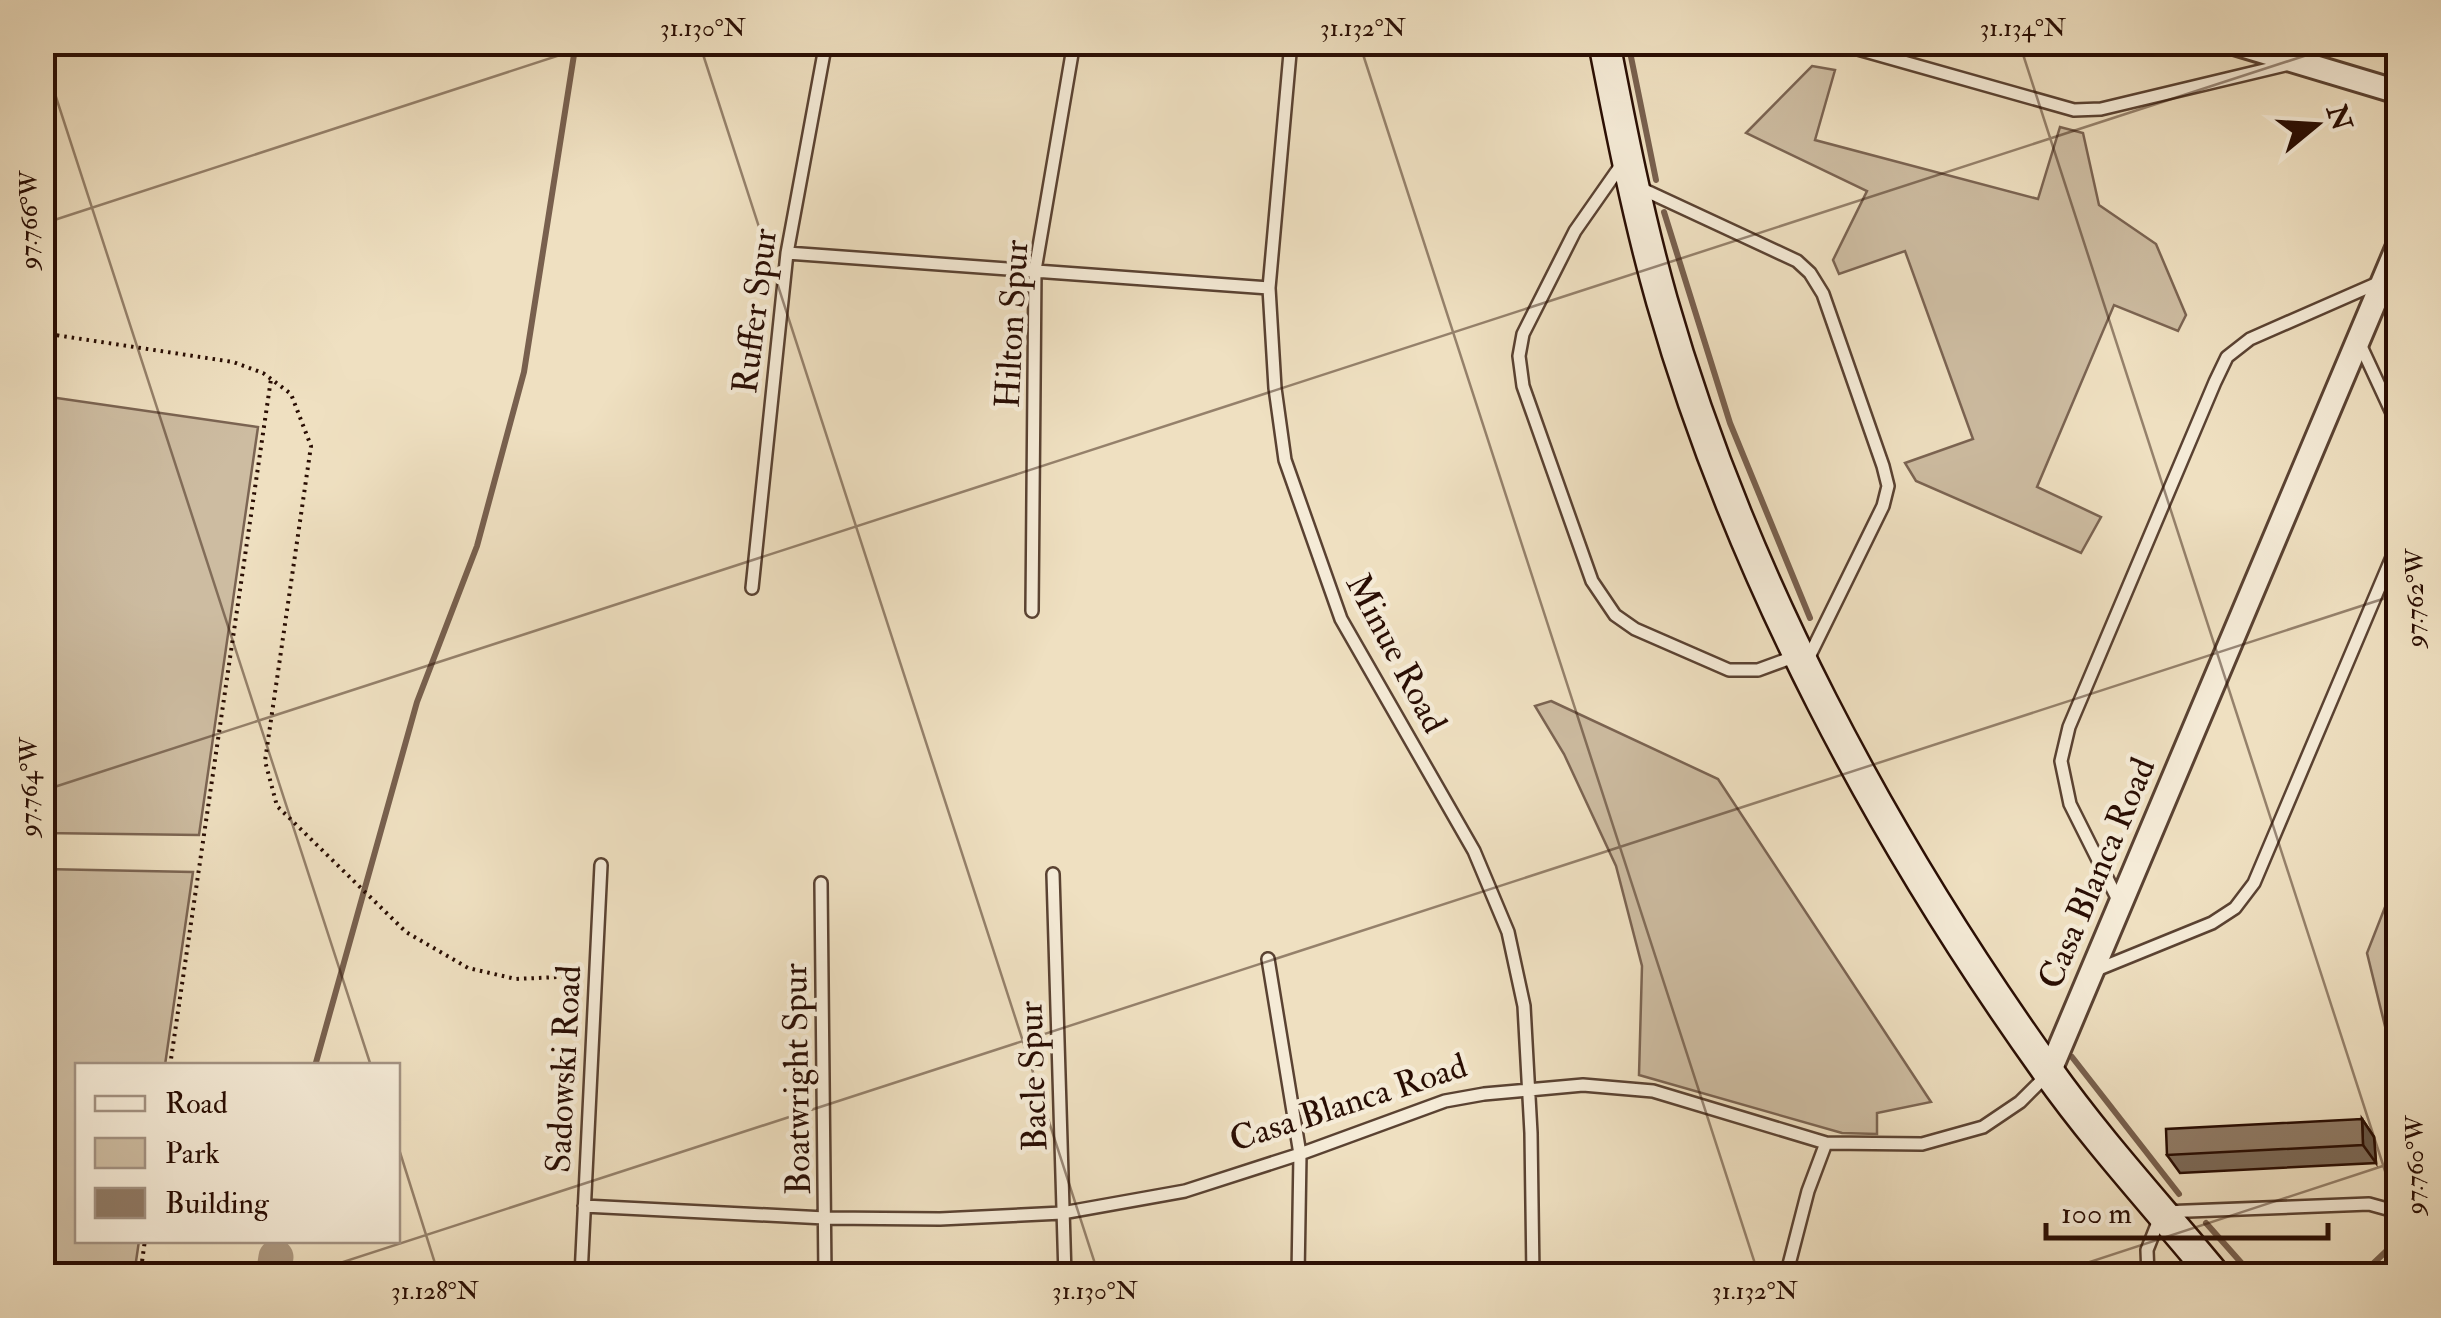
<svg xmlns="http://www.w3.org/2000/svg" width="2441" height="1318" viewBox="0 0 2441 1318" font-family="'IM FELL Double Pica',serif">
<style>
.green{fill:#cdbca1;stroke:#7b6452;stroke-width:2.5}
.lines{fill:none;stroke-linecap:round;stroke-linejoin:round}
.stream{stroke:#78604e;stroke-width:6}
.river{stroke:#ac9880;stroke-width:35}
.lane-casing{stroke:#5a4232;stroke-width:16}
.street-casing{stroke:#5a4232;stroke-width:28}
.secondary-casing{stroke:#290d03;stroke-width:35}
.path{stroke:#290d03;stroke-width:4;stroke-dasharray:2.5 5;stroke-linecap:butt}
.lane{stroke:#f5ebd7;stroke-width:11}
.street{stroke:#f5ebd7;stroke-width:22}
.secondary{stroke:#f5ebd7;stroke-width:30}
.wall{fill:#7c6a58;stroke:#290d03;stroke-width:2.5}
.shaded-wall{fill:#655647;stroke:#290d03;stroke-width:2.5}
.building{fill:#907b66;stroke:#290d03;stroke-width:2.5}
.ticks{fill:none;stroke:#290d03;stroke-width:2.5;stroke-opacity:0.45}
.labels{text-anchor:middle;stroke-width:9;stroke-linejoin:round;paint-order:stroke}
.street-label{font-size:35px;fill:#290d03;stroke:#f5ebd7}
.neatline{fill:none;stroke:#290d03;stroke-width:4}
.ticks-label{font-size:25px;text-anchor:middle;fill:#290d03}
</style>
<rect width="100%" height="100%" fill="#efe0c1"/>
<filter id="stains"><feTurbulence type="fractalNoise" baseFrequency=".002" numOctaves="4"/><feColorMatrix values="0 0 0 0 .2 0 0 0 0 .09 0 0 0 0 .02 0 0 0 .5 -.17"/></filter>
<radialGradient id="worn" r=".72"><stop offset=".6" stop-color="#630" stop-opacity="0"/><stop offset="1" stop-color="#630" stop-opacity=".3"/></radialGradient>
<path class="green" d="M 1812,66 L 1835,70 L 1815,140 L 2038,199 L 2060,127 L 2083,133 L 2099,205 L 2156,244 L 2186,315 L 2178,331 L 2114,305 L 2037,487 L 2101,517 L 2081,553 L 1916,481 L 1905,463 L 1973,439 L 1905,251 L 1839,274 L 1833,260 L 1867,191 L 1746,133 Z
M 43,396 L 258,427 L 199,835 L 43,833 Z
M 1551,701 L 1718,779 L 1931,1102 L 1877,1113 L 1877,1134 L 1842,1133 L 1639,1075 L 1642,966 L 1616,866 L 1564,754 L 1535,706 Z
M 43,869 L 193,872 L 165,1065 L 78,1066 L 78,1240 L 139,1241 L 134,1275 L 43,1275 Z
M 2398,874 L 2398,1079 L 2367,953 Z"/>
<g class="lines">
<path class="stream" d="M 1628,42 L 1656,180
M 1664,212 L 1730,423 L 1810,618
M 2072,1057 L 2179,1194
M 315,1066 L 417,702 L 477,546 L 524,372 L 576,42
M 2206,1223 L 2253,1276
M 276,1257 L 278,1240
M 2360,1276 L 2398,1240"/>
<path class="river" d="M 273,1276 L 276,1257"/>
<g class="lane-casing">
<path id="lane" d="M 1291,42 L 1269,288 L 1275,388 L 1285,460 L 1341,619 L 1474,851 L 1508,932 L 1524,1006 L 1531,1133 L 1533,1276
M 1833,42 L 2074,110 L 2101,109 L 2289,64
M 1624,161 L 1575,231 L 1523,334 L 1519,356 L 1523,386 L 1592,581 L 1615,615 L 1635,629 L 1729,670 L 1758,670 L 1799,655
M 1640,188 L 1797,261 L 1810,273 L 1823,294 L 1883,466 L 1888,486 L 1883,506 L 1807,661
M 787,253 L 1269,288
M 2360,344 L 2398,426
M 752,588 L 787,253 L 826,42
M 1032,611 L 1035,270 L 1074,42
M 1053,874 L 1065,1276
M 821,883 L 825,1276
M 2119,902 L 2070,804 L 2061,761 L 2069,727 L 2215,382 L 2227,357 L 2250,339 L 2380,282
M 1268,959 L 1300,1154 L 1298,1276
M 2094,971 L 2212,923 L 2235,908 L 2254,883 L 2398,543
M 584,1206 L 825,1218 L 940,1219 L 1062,1213 L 1185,1191 L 1300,1154 L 1445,1101 L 1484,1094 L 1583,1085 L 1653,1091 L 1826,1143 L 1922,1144 L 1983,1127 L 2020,1102 L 2049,1073
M 581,1276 L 601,865
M 1786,1276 L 1808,1191 L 1826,1143
M 2148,1276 L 2147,1250 L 2162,1212 L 2369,1204 L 2398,1212"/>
</g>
<g class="street-casing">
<path id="street" d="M 2231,42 L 2398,92
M 2049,1073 L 2398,246"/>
</g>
<g class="secondary-casing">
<path id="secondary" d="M 1604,42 C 1621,130 1638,216 1662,301 C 1740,575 1882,839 2047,1070 C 2098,1142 2159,1208 2215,1276"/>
</g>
<path class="path" d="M 42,333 L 233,362 L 263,373 L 291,394 L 311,446 L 265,761 L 277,806 L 406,932 L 468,968 L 516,979 L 579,976
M 170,1066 L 271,379
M 140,1276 L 145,1240"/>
<use href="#lane" class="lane"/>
<use href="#street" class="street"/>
<use href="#secondary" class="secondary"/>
</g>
<path class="wall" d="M 2362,1119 L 2374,1137 L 2376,1163 L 2180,1173 L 2167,1155 Z"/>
<path class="shaded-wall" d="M 2362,1119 L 2374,1137 L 2376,1163 L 2363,1145 Z"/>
<path class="building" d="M 2362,1119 L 2363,1145 L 2167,1155 L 2166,1129 Z"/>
<path class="ticks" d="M 699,42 L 1099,1276M 1359,42 L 1759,1276M 2019,42 L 2398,1211M 42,54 L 371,1066M 42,224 L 600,42M 42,791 L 2347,42M 398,1146 L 439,1276M 300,1276 L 2398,594M 2047,1276 L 2398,1161"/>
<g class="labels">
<g class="street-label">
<text transform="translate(754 311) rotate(-83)" y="12">Ruffer Spur</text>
<text transform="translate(1011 324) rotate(-87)" y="12">Hilton Spur</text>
<text transform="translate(1397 653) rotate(62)" y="12">Minue Road</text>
<text transform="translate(2096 873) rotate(-67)" y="12">Casa Blanca Road</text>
<text transform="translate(563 1069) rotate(-87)" y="12">Sadowski Road</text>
<text transform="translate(1032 1076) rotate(-92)" y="12">Bacle Spur</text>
<text transform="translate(796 1079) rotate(-91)" y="12">Boatwright Spur</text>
<text transform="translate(1348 1102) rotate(-18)" y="12">Casa Blanca Road</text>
</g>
</g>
<rect width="2441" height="1318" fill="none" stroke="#efe0c1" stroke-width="110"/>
<rect x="75" y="1063" width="325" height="180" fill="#f5ebd7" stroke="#a39282" stroke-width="2.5"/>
<rect x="95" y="1096" width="50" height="15" fill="#f5ebd7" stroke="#a39282" stroke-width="2.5"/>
<text x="165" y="1113" font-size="30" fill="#290d03">Road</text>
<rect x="95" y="1138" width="50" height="30" fill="#cdbca1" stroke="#a39282" stroke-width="2.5"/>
<text x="165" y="1163" font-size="30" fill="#290d03">Park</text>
<rect x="95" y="1188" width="50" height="30" fill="#907b66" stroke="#a39282" stroke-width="2.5"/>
<text x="165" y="1213" font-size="30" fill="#290d03">Building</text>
<g transform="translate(2316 125) rotate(72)" stroke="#f5ebd7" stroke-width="8" paint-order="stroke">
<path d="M0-8L18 38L0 25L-18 38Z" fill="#290d03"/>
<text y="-15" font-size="28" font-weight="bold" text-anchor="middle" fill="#290d03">N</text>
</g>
<path d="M2046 1223v15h282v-15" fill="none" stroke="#290d03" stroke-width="5"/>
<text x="2061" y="1223" font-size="30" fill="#290d03" stroke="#f5ebd7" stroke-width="8" paint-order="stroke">100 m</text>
<rect x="55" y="55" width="2331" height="1208" class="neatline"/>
<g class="ticks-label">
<text x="703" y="36">31.130°N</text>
<text x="1363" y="36">31.132°N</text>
<text x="2023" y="36">31.134°N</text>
<text transform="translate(28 220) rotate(-90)" y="9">97.766°W</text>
<text transform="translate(2414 598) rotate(-90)" y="9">97.762°W</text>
<text transform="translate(28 787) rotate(-90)" y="9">97.764°W</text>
<text transform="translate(2414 1165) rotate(-90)" y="9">97.760°W</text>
<text x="435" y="1299">31.128°N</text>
<text x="1095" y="1299">31.130°N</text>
<text x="1755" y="1299">31.132°N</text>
</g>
<rect width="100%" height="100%" filter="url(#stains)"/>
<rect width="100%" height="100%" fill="url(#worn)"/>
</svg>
